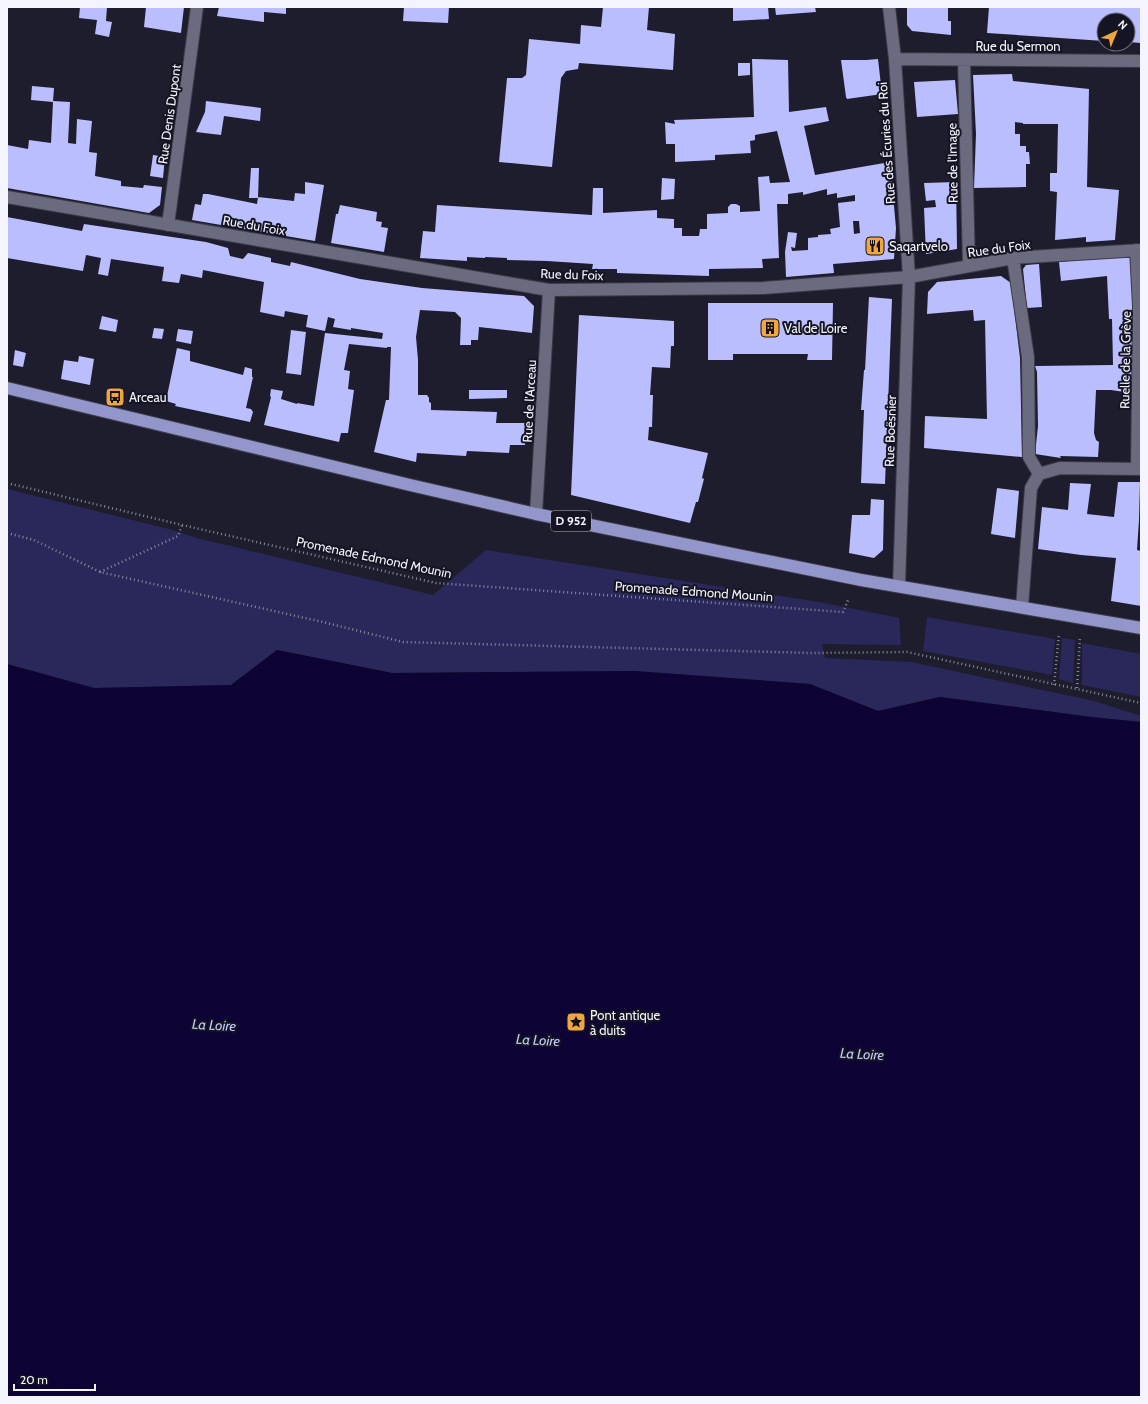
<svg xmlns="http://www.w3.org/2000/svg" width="1148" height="1404" viewBox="0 0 1148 1404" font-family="Cabin,sans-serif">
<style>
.green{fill:#2a285a}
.water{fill:#0d0334}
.building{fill:#babeff;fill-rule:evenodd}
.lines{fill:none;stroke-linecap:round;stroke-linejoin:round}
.minor-casing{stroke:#3b3b48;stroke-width:14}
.major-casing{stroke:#3b3b48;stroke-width:14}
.path{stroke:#8b8c98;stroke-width:2.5;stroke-dasharray:1 3;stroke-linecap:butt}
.minor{stroke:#6a6b7f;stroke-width:12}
.major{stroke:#9396ca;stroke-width:12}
.labels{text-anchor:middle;stroke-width:4;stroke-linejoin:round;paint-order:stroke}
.shield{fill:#141423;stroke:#b0b1bc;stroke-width:1}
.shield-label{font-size:12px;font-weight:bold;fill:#f3f4fd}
.street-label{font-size:13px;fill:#f3f4fd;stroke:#141423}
.poi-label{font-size:13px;fill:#f3f4fd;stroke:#141423;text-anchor:start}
.water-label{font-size:14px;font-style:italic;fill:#c5c9fc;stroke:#141423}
</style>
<rect width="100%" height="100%" fill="#1d1d2d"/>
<path class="green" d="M 7,489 L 169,529 L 197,538 L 433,595 L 486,550 L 819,602 L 899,618 L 901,645 L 822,644 L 825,658 L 911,662 L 1094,701 L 1141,716 L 1141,722 L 1091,717 L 940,697 L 878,711 L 810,684 L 635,671 L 392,673 L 277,650 L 231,685 L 94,688 L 7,664 Z
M 927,617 L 1055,639 L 1052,675 L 923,651 Z
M 1062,638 L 1075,640 L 1073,683 L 1059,679 Z
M 1082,643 L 1141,654 L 1141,697 L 1082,685 Z"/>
<path class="water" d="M 277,650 L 392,673 L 635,671 L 810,684 L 878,711 L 940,697 L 1091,717 L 1141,722 L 1141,1397 L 7,1397 L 7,664 L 94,688 L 231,685 Z"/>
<path class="building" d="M 80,7 L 107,7 L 106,21 L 112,22 L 109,37 L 95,34 L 97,20 L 79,18 Z
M 146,7 L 184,7 L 181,33 L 144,27 Z
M 219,7 L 286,7 L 286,14 L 264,12 L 264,22 L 217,16 Z
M 404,7 L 435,8 L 435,7 L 449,7 L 448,23 L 403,21 Z
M 603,7 L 649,7 L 647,30 L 675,34 L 673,70 L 579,63 L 578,69 L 566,71 L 561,78 L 552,167 L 499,162 L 507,78 L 522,78 L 526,75 L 529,39 L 580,44 L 581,25 L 601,27 Z
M 733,7 L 768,7 L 769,19 L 733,21 Z
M 775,7 L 815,7 L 816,12 L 776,15 Z
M 907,7 L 948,7 L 948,21 L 951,21 L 951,35 L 912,31 L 907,25 Z
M 989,7 L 1141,7 L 1141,43 L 1128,42 L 1128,20 L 1104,20 L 1104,41 L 987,33 Z
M 752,59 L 788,60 L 789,112 L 826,107 L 829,121 L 804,126 L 815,175 L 890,162 L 896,228 L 894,259 L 833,264 L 834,273 L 786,277 L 785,252 L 788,232 L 797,233 L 795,248 L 791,247 L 792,251 L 808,250 L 808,238 L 818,237 L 818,235 L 831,234 L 830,229 L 840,227 L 838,203 L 855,201 L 855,195 L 837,198 L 837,193 L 827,195 L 827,189 L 803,195 L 803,192 L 788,194 L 788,204 L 777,204 L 779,258 L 762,259 L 763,268 L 709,269 L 709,276 L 617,273 L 617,269 L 592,269 L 593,264 L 547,261 L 507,260 L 507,258 L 485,257 L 485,258 L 467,257 L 467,261 L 420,258 L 423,231 L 435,232 L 437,205 L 592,215 L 593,188 L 603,188 L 603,213 L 657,210 L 657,218 L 674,219 L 674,228 L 682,228 L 682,236 L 699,236 L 700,229 L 707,229 L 707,214 L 728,213 L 728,207 L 731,204 L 736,204 L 740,206 L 740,212 L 760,211 L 758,177 L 769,176 L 770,183 L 790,182 L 777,131 L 755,135 L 755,140 L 750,141 L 751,153 L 715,155 L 715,160 L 675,162 L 675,144 L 666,144 L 665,122 L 675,124 L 674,120 L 754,117 ZM 853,221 L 859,221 L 860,233 L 854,234 Z
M 878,59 L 882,94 L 847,99 L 846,97 L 841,60 L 866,60 Z
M 738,63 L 750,63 L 750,75 L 738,76 Z
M 1012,74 L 1013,81 L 1089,89 L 1087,187 L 1119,190 L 1115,240 L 1086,242 L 1086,237 L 1055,240 L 1057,192 L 1050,191 L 1050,173 L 1057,173 L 1058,124 L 1023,124 L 1023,123 L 1015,122 L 1015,134 L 1020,134 L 1020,146 L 1026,146 L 1026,152 L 1029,152 L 1030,164 L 1026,164 L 1026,187 L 974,188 L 976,134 L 973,75 Z
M 955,80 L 958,114 L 917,117 L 914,82 Z
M 32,86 L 54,88 L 53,101 L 70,102 L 68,143 L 76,144 L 77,119 L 92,121 L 89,152 L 97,153 L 95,176 L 121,181 L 121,186 L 143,188 L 144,185 L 162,187 L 160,205 L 149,213 L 7,188 L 7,145 L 28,149 L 29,140 L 51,143 L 53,102 L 31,100 Z
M 206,101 L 261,108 L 260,121 L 224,116 L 221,135 L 196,132 L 205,112 Z
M 153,155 L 165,157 L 163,178 L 150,176 Z
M 251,168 L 259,168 L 258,198 L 249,198 Z
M 662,178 L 675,179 L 674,199 L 661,200 Z
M 305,182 L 324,185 L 315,241 L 192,220 L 195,204 L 201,205 L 203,194 L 208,194 L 257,204 L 258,197 L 294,201 L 295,193 L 305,194 Z
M 956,182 L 957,249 L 926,254 L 924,208 L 936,207 L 935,200 L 926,201 L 924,183 Z
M 340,205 L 377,212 L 376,221 L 382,222 L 381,227 L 388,228 L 384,252 L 331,243 L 336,214 L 338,214 Z
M 7,217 L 82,231 L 84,224 L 206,242 L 228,248 L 230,256 L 243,259 L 248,253 L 271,258 L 271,262 L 290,266 L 291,262 L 360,279 L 422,288 L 524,296 L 534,306 L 532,333 L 479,327 L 478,340 L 471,340 L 471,345 L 460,345 L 461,318 L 455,312 L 420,310 L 416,337 L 418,360 L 418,395 L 427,395 L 429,398 L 429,402 L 431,403 L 431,410 L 497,412 L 496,423 L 527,423 L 525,445 L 510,445 L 509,453 L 467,451 L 466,456 L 417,453 L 416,462 L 374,452 L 386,400 L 389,400 L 391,347 L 387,347 L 387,348 L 349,344 L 344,370 L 350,371 L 348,389 L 354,390 L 348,433 L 341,433 L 339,442 L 264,425 L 271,397 L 270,396 L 271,389 L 283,391 L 281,399 L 297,404 L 297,403 L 314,406 L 325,333 L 382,339 L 383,333 L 351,328 L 351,330 L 333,327 L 335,319 L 328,317 L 325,331 L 306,327 L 308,315 L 306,315 L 285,311 L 284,317 L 260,312 L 264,282 L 203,270 L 202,278 L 181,274 L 179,283 L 162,281 L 164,267 L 111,259 L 108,276 L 98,274 L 101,258 L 86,255 L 83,271 L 7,258 Z
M 1099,258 L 1133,258 L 1135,331 L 1131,393 L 1111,390 L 1096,390 L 1094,433 L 1096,440 L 1099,442 L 1098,457 L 1060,456 L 1061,458 L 1035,454 L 1038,426 L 1037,372 L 1035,366 L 1113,365 L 1112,319 L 1109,319 L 1107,276 L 1061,281 L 1059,262 Z
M 1039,264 L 1042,307 L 1027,308 L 1023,269 L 1026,265 Z
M 1001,276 L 1011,283 L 1020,358 L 1022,457 L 924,448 L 925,416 L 987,419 L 985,320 L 974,321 L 973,310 L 927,314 L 928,292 L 937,282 Z
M 869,297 L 892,299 L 885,484 L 861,483 L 864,410 L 861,410 L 864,370 L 865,370 Z
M 708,303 L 833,303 L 832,360 L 807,360 L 808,354 L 733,354 L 733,360 L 708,360 Z
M 579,315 L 674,321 L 674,346 L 671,346 L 670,368 L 652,367 L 650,395 L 653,395 L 652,427 L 649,427 L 648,440 L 708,453 L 702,478 L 704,479 L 698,502 L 696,502 L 690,523 L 571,495 Z
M 102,316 L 118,320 L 116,332 L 99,329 Z
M 154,328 L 164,329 L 162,339 L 152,338 Z
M 178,329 L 193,331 L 191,344 L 176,341 Z
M 291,330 L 306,332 L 301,375 L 286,373 Z
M 177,348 L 190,351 L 190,361 L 243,375 L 245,367 L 252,369 L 252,377 L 253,377 L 246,408 L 251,409 L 253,412 L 250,422 L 175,406 L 176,404 L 166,401 Z
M 15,350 L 26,353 L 23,367 L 13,365 Z
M 79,356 L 94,359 L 90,385 L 61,379 L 64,360 L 78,362 Z
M 469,390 L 507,390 L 507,398 L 469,399 Z
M 1118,482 L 1140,482 L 1139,520 L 1137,550 L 1141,551 L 1141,606 L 1111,601 L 1116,558 L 1081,555 L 1038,549 L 1042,507 L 1068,510 L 1070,483 L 1091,484 L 1087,514 L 1114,517 Z
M 997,488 L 1019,491 L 1015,538 L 991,534 Z
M 871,499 L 884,500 L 883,550 L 874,558 L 849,553 L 852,515 L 870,515 Z"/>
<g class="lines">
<g class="minor-casing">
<path id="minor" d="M 889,7 L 895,59 L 909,277 L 899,586
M 895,59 L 1141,61
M 964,60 L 969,266
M 7,197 L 549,290 L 763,288 L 909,277 L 1013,258 L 1141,250
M 168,225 L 197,7
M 1136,250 L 1139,306 L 1137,469
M 1013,258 L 1028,357 L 1029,457 L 1039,474
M 1039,474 L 1060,468 L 1141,469
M 536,514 L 549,290
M 1022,607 L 1031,488 L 1039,474"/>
</g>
<g class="major-casing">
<path id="major" d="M 7,388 L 410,485 L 536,514 L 861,580 L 1141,628"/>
</g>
<path class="path" d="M 7,483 L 182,525 L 436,583 L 843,612 L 849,598
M 7,533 L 34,540 L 100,572 L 323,622 L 403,642 L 811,653 L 907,652 L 1141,703
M 100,572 L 178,536 L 182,525
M 1054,685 L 1059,634
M 1077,688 L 1080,637"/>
<use href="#minor" class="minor"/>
<use href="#major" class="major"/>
</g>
<defs>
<g id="restaurant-square" transform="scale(1)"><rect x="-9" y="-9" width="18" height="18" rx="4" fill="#f0a63f" stroke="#141423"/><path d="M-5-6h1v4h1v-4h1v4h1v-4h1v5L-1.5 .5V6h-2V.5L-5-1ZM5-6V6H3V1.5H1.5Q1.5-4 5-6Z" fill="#111"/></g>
<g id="building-square" transform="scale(1)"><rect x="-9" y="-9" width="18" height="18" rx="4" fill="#f0a63f" stroke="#141423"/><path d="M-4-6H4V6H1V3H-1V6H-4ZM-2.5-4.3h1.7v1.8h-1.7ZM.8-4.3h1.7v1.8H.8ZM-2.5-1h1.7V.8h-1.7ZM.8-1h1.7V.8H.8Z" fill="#111"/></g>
<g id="bus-square" transform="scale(1)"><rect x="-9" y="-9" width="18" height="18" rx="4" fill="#f0a63f" stroke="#141423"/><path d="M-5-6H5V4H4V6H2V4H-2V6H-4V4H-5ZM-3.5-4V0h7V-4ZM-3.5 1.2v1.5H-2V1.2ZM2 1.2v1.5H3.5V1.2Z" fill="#111"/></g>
<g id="sight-square" transform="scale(1)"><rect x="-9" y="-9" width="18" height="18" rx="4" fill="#f0a63f" stroke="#141423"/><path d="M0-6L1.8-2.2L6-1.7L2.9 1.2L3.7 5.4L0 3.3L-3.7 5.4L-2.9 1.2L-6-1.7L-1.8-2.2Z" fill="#111"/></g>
</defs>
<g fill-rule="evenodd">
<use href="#restaurant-square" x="875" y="246"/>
<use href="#building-square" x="770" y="328"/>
<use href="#bus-square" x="115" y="397"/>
<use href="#sight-square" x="576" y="1022"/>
</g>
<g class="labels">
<rect class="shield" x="551" y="511" width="40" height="20" rx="3"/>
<g class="shield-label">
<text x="571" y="525">D 952</text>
</g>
<g class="street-label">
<text x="1018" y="51">Rue du Sermon</text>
<text transform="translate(169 114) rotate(-82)" y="5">Rue Denis Dupont</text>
<text transform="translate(886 143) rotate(-94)" y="5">Rue des Écuries du Roi</text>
<text transform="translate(952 163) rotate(-91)" y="5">Rue de l'Image</text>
<text transform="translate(254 225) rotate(10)" y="5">Rue du Foix</text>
<text transform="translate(999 248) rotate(-8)" y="5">Rue du Foix</text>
<text transform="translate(572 274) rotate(2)" y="5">Rue du Foix</text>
<text transform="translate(1125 360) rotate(-89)" y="5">Ruelle de la Grève</text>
<text transform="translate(529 401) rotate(-87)" y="5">Rue de l'Arceau</text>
<text transform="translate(890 431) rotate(-88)" y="5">Rue Boësnier</text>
<text transform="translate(374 557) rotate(12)" y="5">Promenade Edmond Mounin</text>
<text transform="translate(694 591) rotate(4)" y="5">Promenade Edmond Mounin</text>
</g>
<g class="poi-label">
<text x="889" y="251">Saqartvelo</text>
<text x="784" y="333">Val de Loire</text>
<text x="129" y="402">Arceau</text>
<text x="590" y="1020">Pont antique<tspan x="590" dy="15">à duits</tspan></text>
</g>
<g class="water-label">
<text transform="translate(214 1025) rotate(3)" y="5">La Loire</text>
<text transform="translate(538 1040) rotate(3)" y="5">La Loire</text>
<text transform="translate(862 1054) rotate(3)" y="5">La Loire</text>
</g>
</g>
<rect width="1148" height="1404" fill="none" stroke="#f3f4fd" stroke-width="16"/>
<g transform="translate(1116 32) rotate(44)"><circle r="19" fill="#141423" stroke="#6d6e7a"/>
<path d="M0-3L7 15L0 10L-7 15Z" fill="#f0a63f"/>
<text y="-6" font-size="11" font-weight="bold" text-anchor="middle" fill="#f3f4fd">N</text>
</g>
<path d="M14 1384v6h81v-6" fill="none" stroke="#f3f4fd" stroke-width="2"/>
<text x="20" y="1384" font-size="12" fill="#f3f4fd" stroke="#141423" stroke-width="3" paint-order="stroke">20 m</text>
</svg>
